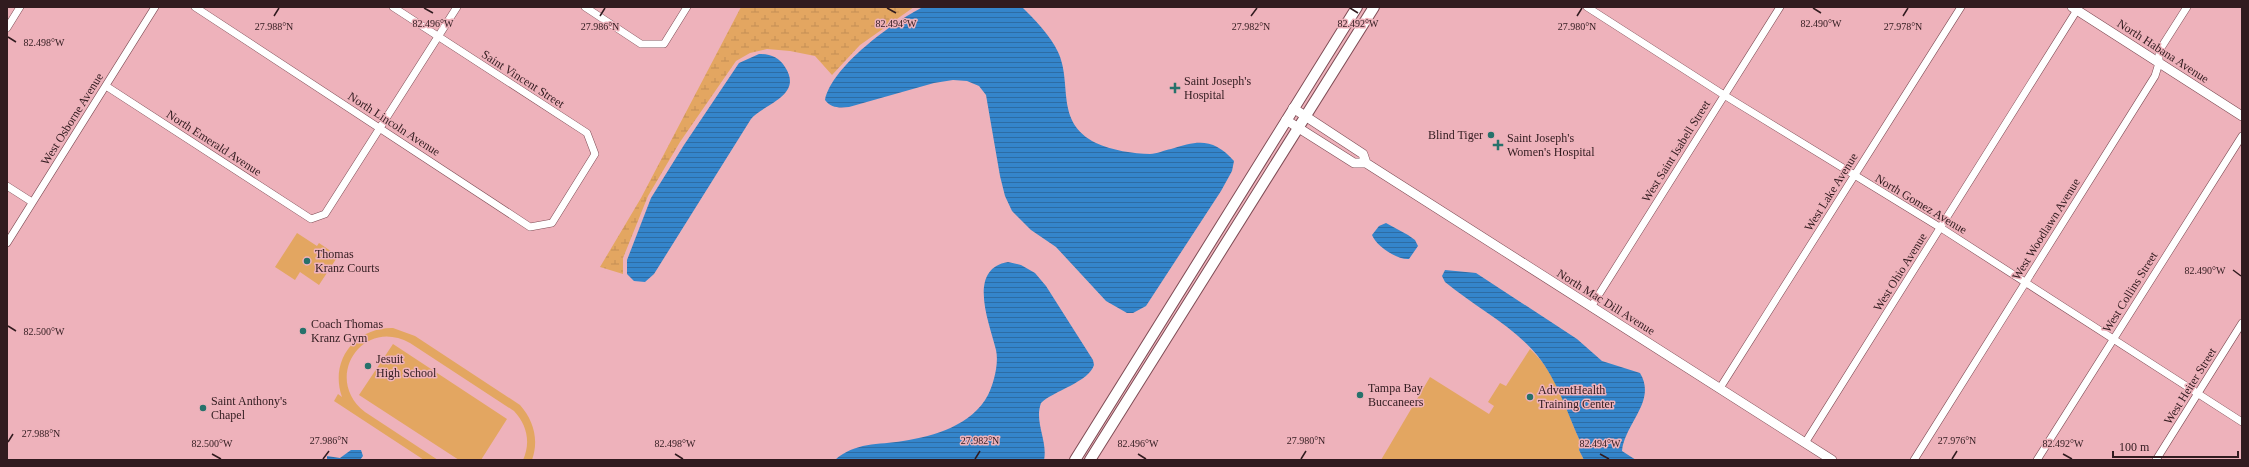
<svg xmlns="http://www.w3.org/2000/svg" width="2249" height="467" viewBox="0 0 2249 467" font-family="Georgia,serif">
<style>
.green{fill:#e3a661}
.wetland{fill:url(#wetland-marsh)}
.water{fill:url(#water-rules)}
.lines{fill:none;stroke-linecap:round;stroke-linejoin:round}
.street-casing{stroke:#7e4b54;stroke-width:8}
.secondary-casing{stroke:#7e4b54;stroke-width:10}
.primary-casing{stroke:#7e4b54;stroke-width:12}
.street{stroke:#fff;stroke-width:7}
.secondary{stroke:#fff;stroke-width:9}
.primary{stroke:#fff;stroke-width:10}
.ticks{fill:none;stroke:#311b1f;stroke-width:1.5}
.poi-dot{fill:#27716b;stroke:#eeb2bb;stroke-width:1.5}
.labels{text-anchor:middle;stroke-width:3;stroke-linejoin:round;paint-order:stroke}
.street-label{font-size:12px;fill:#311b1f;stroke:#eeb2bb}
.poi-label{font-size:12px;fill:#311b1f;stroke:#eeb2bb;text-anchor:start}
.ticks-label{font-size:10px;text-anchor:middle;fill:#311b1f;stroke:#eeb2bb;stroke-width:3;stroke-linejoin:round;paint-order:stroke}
</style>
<defs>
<pattern id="wetland-marsh" width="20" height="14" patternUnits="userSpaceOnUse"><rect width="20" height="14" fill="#e3a661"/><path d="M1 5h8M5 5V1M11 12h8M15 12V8" fill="none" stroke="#c38e54"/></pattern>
<pattern id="water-rules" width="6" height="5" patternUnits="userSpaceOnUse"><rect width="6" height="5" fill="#3485cb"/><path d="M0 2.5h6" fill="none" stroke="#2d6ca4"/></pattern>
</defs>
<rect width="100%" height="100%" fill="#eeb2bb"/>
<path class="green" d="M 297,233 L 317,246 L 319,243 L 338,256 L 319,285 L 300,272 L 295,280 L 275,267 Z
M 393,328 L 415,336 L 520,405 C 534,421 539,440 532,460 L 523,460 C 531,442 527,425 514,411 L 410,343 C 362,316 322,379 365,412 L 438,460 L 424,460 L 334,401 L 338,394 L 342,397 C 329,360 356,327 393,328 Z
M 393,344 L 507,419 L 481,460 L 459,460 L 359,395 Z
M 1530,349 C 1557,373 1566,411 1581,443 L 1579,450 L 1584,460 L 1381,460 L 1430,377 L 1489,414 L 1494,406 L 1488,402 L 1500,383 L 1506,386 Z"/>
<path class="wetland" d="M 741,7 L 914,7 L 860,45 L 832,75 L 815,56 L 790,51 L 767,49 L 750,53 L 736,61 L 680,142 L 648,196 L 623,258 L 623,274 L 600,267 L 641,198 Z"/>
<path class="water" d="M 923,7 L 1022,7 C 1034,19 1051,36 1058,52 C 1073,84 1054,122 1096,143 C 1111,150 1134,154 1150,154 C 1157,154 1164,150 1171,149 C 1198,140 1214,138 1234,161 L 1232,171 L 1221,191 L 1146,306 L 1133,313 L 1127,313 L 1106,301 L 1056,247 L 1031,230 L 1012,211 L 1005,196 L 1000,176 L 986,95 L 979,86 L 967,81 L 953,80 L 934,83 L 849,107 C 839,108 831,108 825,100 C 832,66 893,22 923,7 Z
M 759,54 C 770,54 779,57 785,67 C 804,96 763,104 751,119 L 654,274 L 645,282 L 634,281 L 627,274 L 627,260 L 651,198 L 684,145 L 739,63 Z
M 1386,223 L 1408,235 L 1415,240 L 1418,246 L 1409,259 C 1397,260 1376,246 1372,235 L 1379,226 Z
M 1008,262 L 1021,265 L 1035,273 L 1046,286 L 1093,360 L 1094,365 C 1089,382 1053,391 1041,403 C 1034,422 1048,441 1044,460 L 835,460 C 855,442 878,445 903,441 C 935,436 972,425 988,395 C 994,383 999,363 996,350 C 990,324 966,269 1008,262 Z
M 1445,270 L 1476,273 L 1577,339 L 1602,361 L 1640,373 C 1657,401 1625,423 1622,451 L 1636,460 L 1584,460 L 1579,450 L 1581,443 C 1567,413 1558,381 1537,355 C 1512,325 1475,307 1445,282 L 1442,276 Z
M 351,450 L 361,450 L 363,456 L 360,460 L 327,460 L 327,456 L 340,458 Z"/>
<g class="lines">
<g class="street-casing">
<path id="street" d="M 195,7 L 530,227 L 552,223 L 595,154 L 587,133 L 393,7
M 585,7 L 641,44 L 664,44 L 687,7
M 1587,7 L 1724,95 L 1941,228 L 2242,422
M 7,28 L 20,7
M 106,86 L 311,219 L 325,214 L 457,7
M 7,186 L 32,202
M 7,243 L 155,7
M 1591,307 L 1780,7
M 1720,388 L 1961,7
M 1805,443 L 2077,10
M 1914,460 L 2155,76 L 2159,63 L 2159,51 L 2187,7
M 2037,460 L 2242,136
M 2156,460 L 2242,323"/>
</g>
<g class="secondary-casing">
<path id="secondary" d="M 2072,7 L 2242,116
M 1293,108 L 1363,154 L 1366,163
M 1286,120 L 1354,163 L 1366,163 L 1832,460"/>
</g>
<g class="primary-casing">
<path id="primary" d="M 1075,460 L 1357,7
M 1090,460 L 1374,7"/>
</g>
<use href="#street" class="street"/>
<use href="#secondary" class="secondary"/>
<use href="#primary" class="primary"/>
</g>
<path class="ticks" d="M 424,8 L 433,13M 887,8 L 896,13M 1350,8 L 1358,13M 1813,8 L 1821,13M 274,16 L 279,8M 600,16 L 605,8M 1251,16 L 1257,8M 1577,16 L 1582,8M 1903,16 L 1908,8M 8,37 L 16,42M 2233,270 L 2241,276M 8,326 L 16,331M 8,442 L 13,434M 212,454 L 221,459M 675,454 L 683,459M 1138,454 L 1146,459M 1600,454 L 1609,459M 2063,454 L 2072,459M 323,459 L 329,451M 975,459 L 980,451M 1301,459 L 1306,451M 1952,459 L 1957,451"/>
<g class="poi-dot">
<path d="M1173 82h4v4h4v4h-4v4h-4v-4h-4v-4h4z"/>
<circle cx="1491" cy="135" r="4"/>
<path d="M1496 139h4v4h4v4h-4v4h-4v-4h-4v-4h4z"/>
<circle cx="307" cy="261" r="4"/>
<circle cx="303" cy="331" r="4"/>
<circle cx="368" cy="366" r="4"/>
<circle cx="1360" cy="395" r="4"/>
<circle cx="1530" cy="397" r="4"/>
<circle cx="203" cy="408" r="4"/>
</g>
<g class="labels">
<g class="street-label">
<text transform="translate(2163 51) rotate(33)" y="4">North Habana Avenue</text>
<text transform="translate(523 79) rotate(33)" y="4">Saint Vincent Street</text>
<text transform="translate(72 119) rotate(-58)" y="4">West Osborne Avenue</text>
<text transform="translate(394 124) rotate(33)" y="4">North Lincoln Avenue</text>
<text transform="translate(214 143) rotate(33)" y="4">North Emerald Avenue</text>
<text transform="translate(1676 151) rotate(-58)" y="4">West Saint Isabell Street</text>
<text transform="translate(1831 192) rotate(-58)" y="4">West Lake Avenue</text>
<text transform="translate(1921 204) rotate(31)" y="4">North Gomez Avenue</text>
<text transform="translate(2046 229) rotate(-58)" y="4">West Woodlawn Avenue</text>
<text transform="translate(1900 272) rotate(-58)" y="4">West Ohio Avenue</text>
<text transform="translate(2130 292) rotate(-58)" y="4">West Collins Street</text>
<text transform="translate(1606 302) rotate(32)" y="4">North Mac Dill Avenue</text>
<text transform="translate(2190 386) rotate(-58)" y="4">West Heiter Street</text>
</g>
<g class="poi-label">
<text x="1184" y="85">Saint Joseph's<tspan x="1184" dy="14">Hospital</tspan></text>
<text x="1483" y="139" text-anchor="end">Blind Tiger</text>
<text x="1507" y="142">Saint Joseph's<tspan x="1507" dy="14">Women's Hospital</tspan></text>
<text x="315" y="258">Thomas<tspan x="315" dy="14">Kranz Courts</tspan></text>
<text x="311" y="328">Coach Thomas<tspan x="311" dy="14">Kranz Gym</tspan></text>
<text x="376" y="363">Jesuit<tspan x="376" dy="14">High School</tspan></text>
<text x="1368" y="392">Tampa Bay<tspan x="1368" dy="14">Buccaneers</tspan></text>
<text x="1538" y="394">AdventHealth<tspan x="1538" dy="14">Training Center</tspan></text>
<text x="211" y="405">Saint Anthony's<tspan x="211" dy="14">Chapel</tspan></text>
</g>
</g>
<g class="ticks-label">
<text x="433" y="27">82.496°W</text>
<text x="896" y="27">82.494°W</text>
<text x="1358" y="27">82.492°W</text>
<text x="1821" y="27">82.490°W</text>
<text x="274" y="30">27.988°N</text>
<text x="600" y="30">27.986°N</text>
<text x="1251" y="30">27.982°N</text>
<text x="1577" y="30">27.980°N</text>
<text x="1903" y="30">27.978°N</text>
<text x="44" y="46">82.498°W</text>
<text x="2205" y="274">82.490°W</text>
<text x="44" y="335">82.500°W</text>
<text x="41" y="437">27.988°N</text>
<text x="329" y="444">27.986°N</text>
<text x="980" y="444">27.982°N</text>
<text x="1306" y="444">27.980°N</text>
<text x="1957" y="444">27.976°N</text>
<text x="212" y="447">82.500°W</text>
<text x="675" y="447">82.498°W</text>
<text x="1138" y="447">82.496°W</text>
<text x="1600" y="447">82.494°W</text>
<text x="2063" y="447">82.492°W</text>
</g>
<rect width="2249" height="467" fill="none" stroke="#311b1f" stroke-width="16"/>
<path d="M2113 451v6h125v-6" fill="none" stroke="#311b1f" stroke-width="2"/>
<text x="2119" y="451" font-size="12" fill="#311b1f" stroke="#eeb2bb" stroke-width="3" paint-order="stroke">100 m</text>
</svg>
